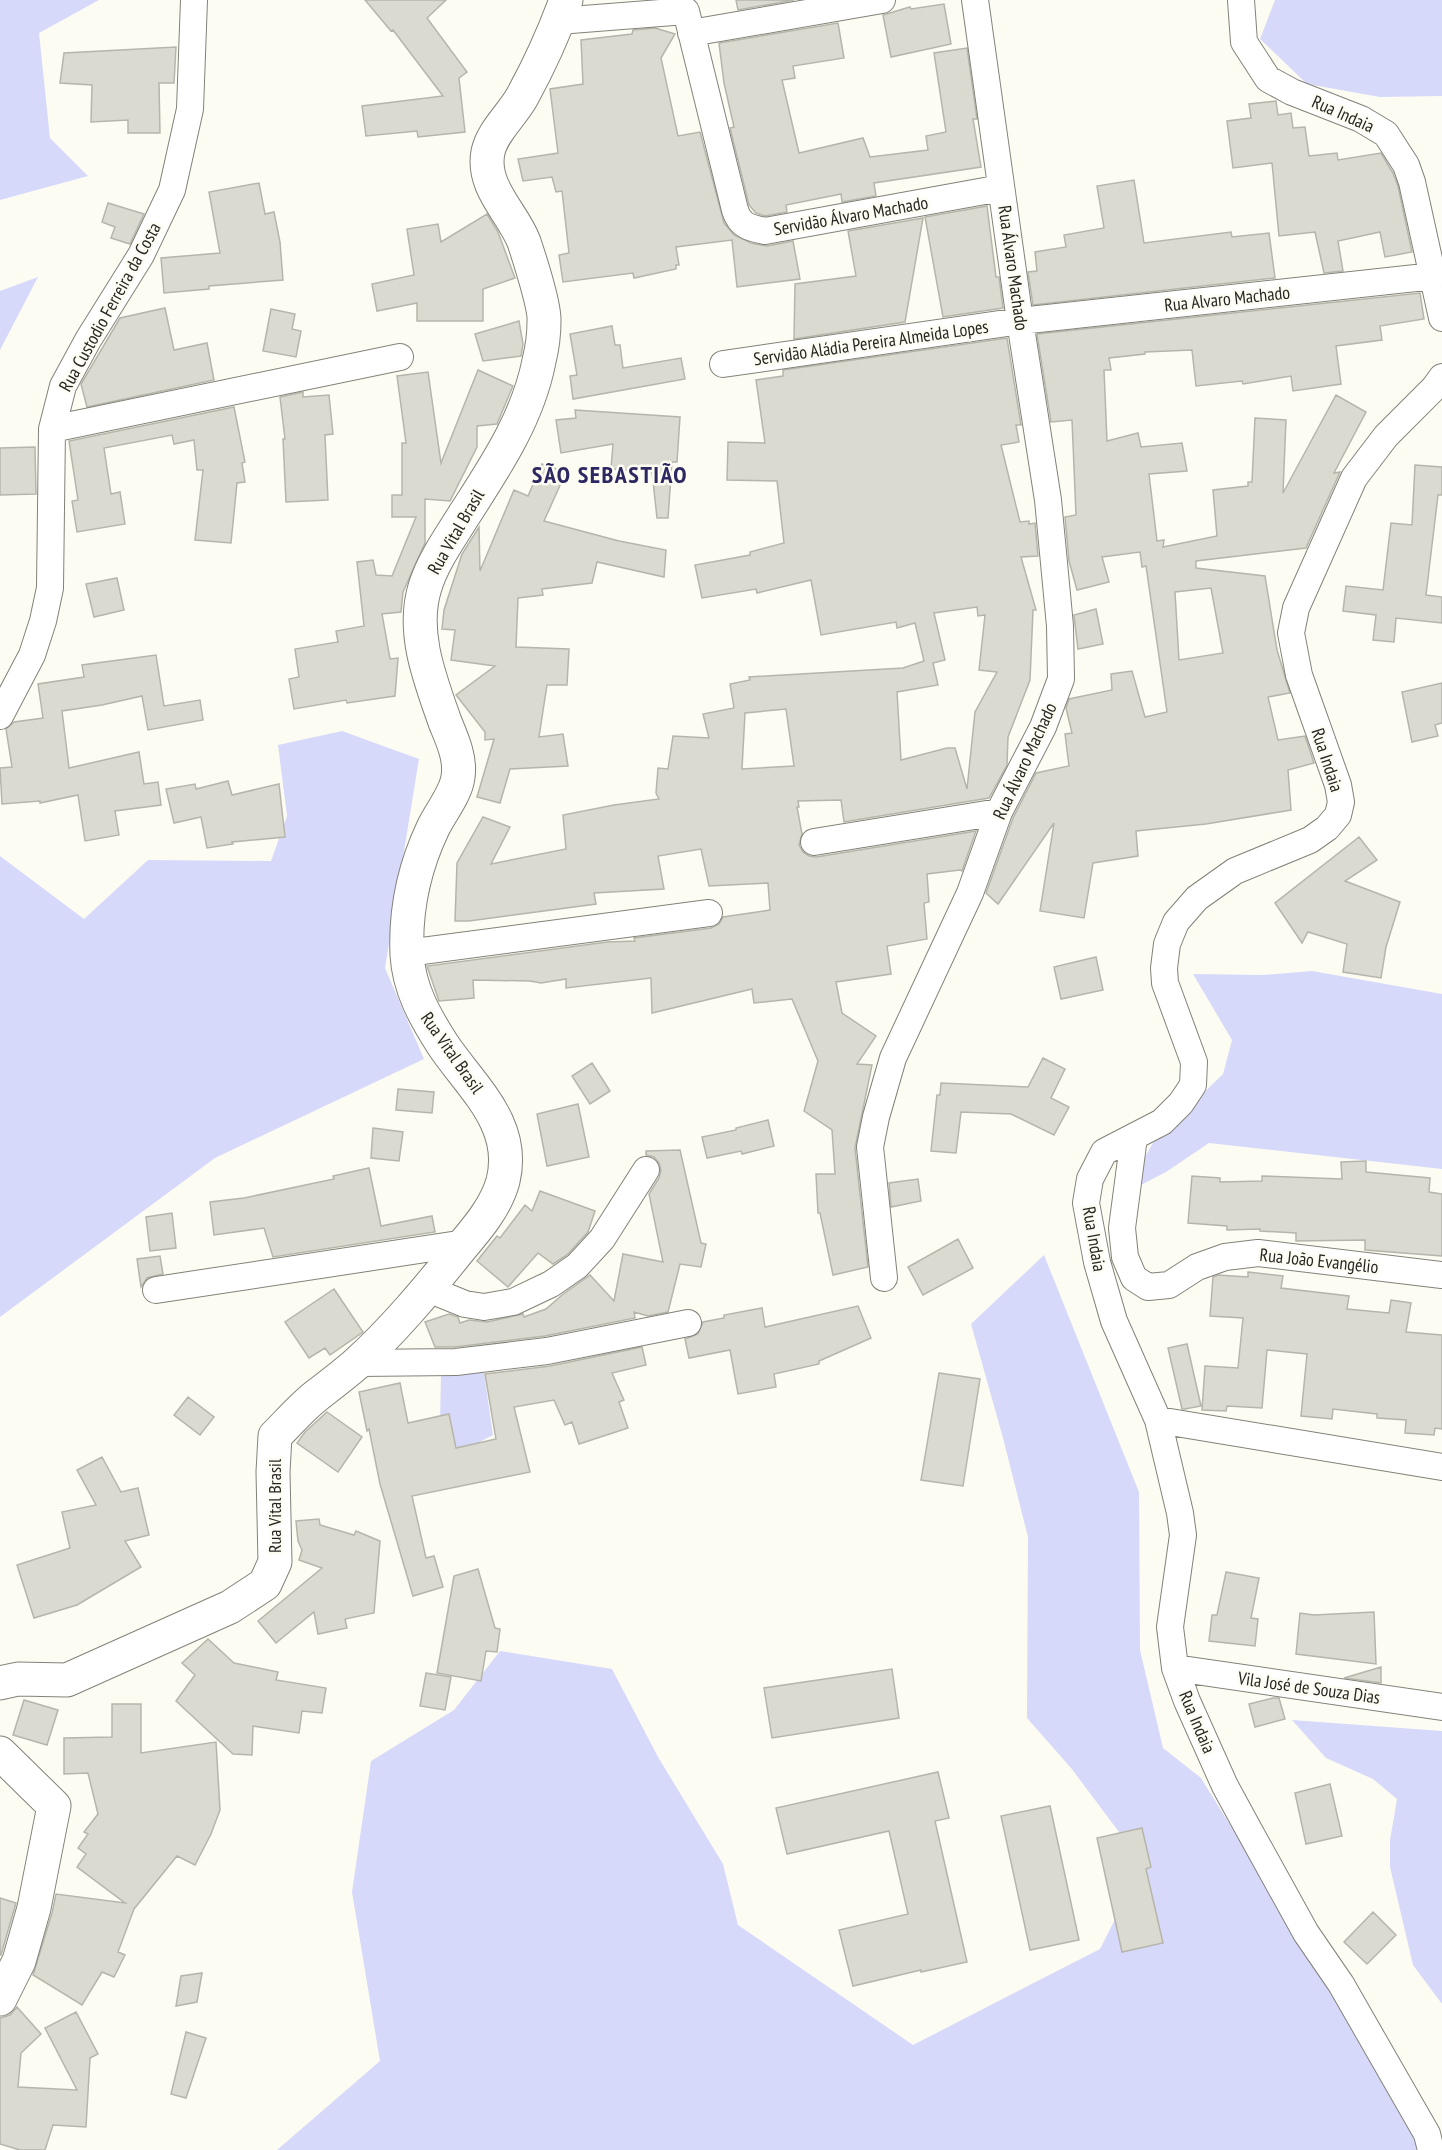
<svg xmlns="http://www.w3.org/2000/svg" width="1442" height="2150" viewBox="0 0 1442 2150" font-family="'PT Sans Narrow',sans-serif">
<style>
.green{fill:#d7d9fb}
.building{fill:#dbdad0;stroke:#b6b5ab;stroke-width:1.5;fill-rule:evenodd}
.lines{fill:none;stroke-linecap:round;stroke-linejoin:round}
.street-casing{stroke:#838279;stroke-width:28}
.secondary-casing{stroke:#838279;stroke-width:35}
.street{stroke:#fff;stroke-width:26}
.secondary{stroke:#fff;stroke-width:33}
.labels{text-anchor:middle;stroke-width:5;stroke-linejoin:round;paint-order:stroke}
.street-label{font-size:18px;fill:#262622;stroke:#fdfcf2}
.district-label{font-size:24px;font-weight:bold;letter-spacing:1.5px;fill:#2d2862;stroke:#fdfcf2}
</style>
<rect width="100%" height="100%" fill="#fdfcf2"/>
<path class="green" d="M 0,0 L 99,0 L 39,33 L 50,138 L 88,176 L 0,200 Z
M 1275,0 L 1442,0 L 1442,96 L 1380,97 L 1307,84 L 1260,39 Z
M 38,277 L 0,350 L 0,291 Z
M 342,731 L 419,759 L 385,968 L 424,1059 L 215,1158 L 0,1317 L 0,856 L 84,919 L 148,860 L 271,861 L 287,816 L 278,745 Z
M 1312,971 L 1442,994 L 1442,1169 L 1209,1143 L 1166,1172 L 1141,1185 L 1142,1162 L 1154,1141 L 1223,1074 L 1232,1040 L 1193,974 L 1263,975 Z
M 1044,1255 L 1139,1492 L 1140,1650 L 1163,1748 L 1201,1778 L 1359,2033 L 1429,2150 L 277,2150 L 380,2061 L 352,1892 L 371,1761 L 454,1710 L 500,1651 L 612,1669 L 658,1757 L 723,1864 L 738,1925 L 913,2045 L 1100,1949 L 1143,1864 L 1071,1768 L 1027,1718 L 1028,1537 L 1003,1438 L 971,1324 Z
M 483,1366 L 493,1435 L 460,1452 L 440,1422 L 441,1375 Z
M 1292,1720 L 1442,1731 L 1442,2004 L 1413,1965 L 1390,1867 L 1390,1840 L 1397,1799 L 1373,1779 L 1326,1758 Z"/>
<path class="building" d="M 365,0 L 446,0 L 427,18 L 467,72 L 459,78 L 465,132 L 418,137 L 417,131 L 366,136 L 362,106 L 443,96 L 393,30 L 391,31 Z
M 736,0 L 794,0 L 738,10 Z
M 944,4 L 951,44 L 891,57 L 883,15 L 910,7 L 911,9 Z
M 838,23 L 844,58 L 793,66 L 795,78 L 782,80 L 799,153 L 863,138 L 870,157 L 928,150 L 926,136 L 946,132 L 934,53 L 967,48 L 977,119 L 973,119 L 981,167 L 874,183 L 876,196 L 842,202 L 841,194 L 786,205 L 787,212 L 765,216 L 756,213 L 749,205 L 730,128 L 734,127 L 724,83 L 719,43 Z
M 655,28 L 675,34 L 661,58 L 678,136 L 700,132 L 724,223 L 734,235 L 751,243 L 767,246 L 793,241 L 800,279 L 737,287 L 732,240 L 676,247 L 679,265 L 676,265 L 676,269 L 634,278 L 633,273 L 563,282 L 559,255 L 569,253 L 562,191 L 556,192 L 552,177 L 523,181 L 518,159 L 558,153 L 550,89 L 583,84 L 581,40 L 632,34 L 633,30 Z
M 176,47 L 174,83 L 159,83 L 160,133 L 128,133 L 128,120 L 91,122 L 92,85 L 60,83 L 64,53 Z
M 1276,101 L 1278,115 L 1291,113 L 1293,128 L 1305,127 L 1309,156 L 1337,153 L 1338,160 L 1381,153 L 1393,173 L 1398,186 L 1412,252 L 1385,257 L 1380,232 L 1338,241 L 1343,271 L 1324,273 L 1315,232 L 1279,236 L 1272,163 L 1233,168 L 1227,121 L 1251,118 L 1249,104 Z
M 1134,180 L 1144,243 L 1231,232 L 1232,237 L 1269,233 L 1275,278 L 1033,305 L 1028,272 L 1037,271 L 1035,252 L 1066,247 L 1064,235 L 1104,228 L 1097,186 Z
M 259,183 L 265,214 L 274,212 L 280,242 L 283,280 L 209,286 L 209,289 L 164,293 L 161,258 L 220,253 L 209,192 Z
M 108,203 L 144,214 L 130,244 L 111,238 L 115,227 L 102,222 Z
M 987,206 L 996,277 L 999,277 L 1003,308 L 943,317 L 925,217 Z
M 487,214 L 498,232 L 515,278 L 483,289 L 483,321 L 417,321 L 417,303 L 377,311 L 372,284 L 414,275 L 407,229 L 438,224 L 441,242 Z
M 923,218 L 905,322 L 794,339 L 795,284 L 856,276 L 848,231 Z
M 1420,293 L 1424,319 L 1380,326 L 1382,340 L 1336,346 L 1341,384 L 1293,391 L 1291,376 L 1243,384 L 1242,381 L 1196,386 L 1192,350 L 1145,352 L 1145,354 L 1109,358 L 1111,370 L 1104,370 L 1107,441 L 1138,433 L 1141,447 L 1182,443 L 1187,471 L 1149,474 L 1157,541 L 1164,540 L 1163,547 L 1217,536 L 1213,490 L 1248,486 L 1248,482 L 1252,482 L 1255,418 L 1286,420 L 1283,493 L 1336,395 L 1366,412 L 1334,473 L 1340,472 L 1306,548 L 1196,561 L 1196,568 L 1265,576 L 1277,650 L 1290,693 L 1268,697 L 1278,740 L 1305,736 L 1314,763 L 1288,770 L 1291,810 L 1206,824 L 1136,831 L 1138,856 L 1093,863 L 1084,918 L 1040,911 L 1054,823 L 998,904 L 986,893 L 1013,818 L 1036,773 L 1069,766 L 1065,734 L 1072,733 L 1066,708 L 1069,699 L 1112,690 L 1111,674 L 1132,671 L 1145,717 L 1167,712 L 1146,566 L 1142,567 L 1140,552 L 1102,557 L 1109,582 L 1077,590 L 1069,561 L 1065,517 L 1076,515 L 1072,420 L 1051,422 L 1037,334 ZM 1211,588 L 1223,653 L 1179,660 L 1175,592 Z
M 165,308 L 174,350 L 207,343 L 214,380 L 87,407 L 81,384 L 120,318 Z
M 271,309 L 295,314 L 292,329 L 301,331 L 296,357 L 263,351 Z
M 519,321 L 523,344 L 521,356 L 483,361 L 475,334 Z
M 612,326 L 615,345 L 620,345 L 623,368 L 681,358 L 685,379 L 573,399 L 570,376 L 577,375 L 570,334 Z
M 1007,338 L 1021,425 L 1016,425 L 1019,442 L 1001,445 L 1020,522 L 1029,521 L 1029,524 L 1035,523 L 1038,556 L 1021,557 L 1036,610 L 1033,610 L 1030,680 L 1008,737 L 1007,765 L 989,798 L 844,822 L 841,800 L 798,801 L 799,807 L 797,807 L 802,834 L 799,845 L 803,852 L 809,856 L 816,857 L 976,831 L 962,871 L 960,870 L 927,874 L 929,902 L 924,903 L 927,939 L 887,946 L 891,974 L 836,982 L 842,1013 L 876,1036 L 857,1064 L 872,1065 L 855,1148 L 868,1267 L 833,1275 L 820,1213 L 818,1213 L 816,1174 L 835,1174 L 832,1130 L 804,1111 L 818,1061 L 792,999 L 754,1003 L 752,989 L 652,1013 L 651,978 L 566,988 L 566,979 L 541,983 L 530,981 L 473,980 L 474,998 L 439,1001 L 427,966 L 607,942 L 635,941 L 634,938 L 711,928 L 719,924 L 723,917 L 770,910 L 768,883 L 709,886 L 701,849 L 658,856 L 664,889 L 594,893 L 596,904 L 469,921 L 455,921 L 457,863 L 483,817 L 510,827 L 491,864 L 566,849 L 563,815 L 614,805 L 659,799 L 656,793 L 658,768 L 668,769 L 673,736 L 709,738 L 703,714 L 734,708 L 730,684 L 750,680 L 749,677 L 903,668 L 924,661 L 915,623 L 897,628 L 896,622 L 821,635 L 811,580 L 757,593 L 756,589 L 702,598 L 695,565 L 750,555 L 750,552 L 784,543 L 777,481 L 727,480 L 728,442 L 765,443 L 756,380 L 783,376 L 783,370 ZM 977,607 L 978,616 L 985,615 L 979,670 L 997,672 L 975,712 L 967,789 L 955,748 L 947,748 L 901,760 L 897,692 L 938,685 L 933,663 L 945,660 L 934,613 ZM 786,709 L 794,766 L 742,769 L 745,713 Z
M 478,370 L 513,386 L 497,424 L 477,426 L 477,447 L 450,501 L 425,499 L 425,543 L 403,592 L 401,612 L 382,614 L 390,659 L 398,658 L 395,696 L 347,703 L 346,700 L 294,709 L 289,679 L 299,677 L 295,649 L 338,642 L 336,631 L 364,626 L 357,562 L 373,560 L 376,575 L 392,576 L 416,517 L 392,517 L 392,495 L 402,495 L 402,443 L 406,443 L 397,376 L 428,372 L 441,463 Z
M 303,392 L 303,397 L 329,395 L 333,434 L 325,435 L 328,500 L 286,502 L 283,439 L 285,439 L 280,397 Z
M 234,407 L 245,462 L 242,463 L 245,482 L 237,483 L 231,543 L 195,540 L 203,470 L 197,470 L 194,440 L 174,444 L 172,435 L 104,448 L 111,494 L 120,492 L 125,524 L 77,532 L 72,501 L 78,500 L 69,441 Z
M 575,410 L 680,417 L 677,462 L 672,462 L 668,518 L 657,518 L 652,472 L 611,469 L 613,444 L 561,453 L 556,420 L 576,418 Z
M 35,447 L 36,494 L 0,495 L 0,448 Z
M 542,464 L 566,472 L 544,521 L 619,541 L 666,550 L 664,577 L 597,562 L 592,583 L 542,589 L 543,595 L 518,598 L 516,647 L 569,649 L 567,685 L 547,685 L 539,737 L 563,734 L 568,766 L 510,769 L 500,803 L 477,797 L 494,739 L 485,740 L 485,732 L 456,695 L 495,666 L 451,660 L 455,630 L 442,629 L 444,610 L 462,554 L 479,527 L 480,571 L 514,490 L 528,496 Z
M 1415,465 L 1442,467 L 1442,495 L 1438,495 L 1426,595 L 1442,597 L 1442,623 L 1396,618 L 1394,642 L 1373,640 L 1376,615 L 1343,611 L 1346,586 L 1383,590 L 1391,523 L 1412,525 Z
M 117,578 L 124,610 L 94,617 L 86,584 Z
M 1096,609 L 1103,644 L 1078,649 L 1074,615 Z
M 156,655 L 164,706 L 200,700 L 203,720 L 148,730 L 142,696 L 102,705 L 62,711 L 69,768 L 139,752 L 144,784 L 158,782 L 161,805 L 115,811 L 119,835 L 85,841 L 78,795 L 40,803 L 40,801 L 2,804 L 0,768 L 12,767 L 6,729 L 14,722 L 43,718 L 38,684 L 84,677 L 82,665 Z
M 1442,683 L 1442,723 L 1435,725 L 1438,736 L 1412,742 L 1402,692 Z
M 228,781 L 232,795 L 279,784 L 285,837 L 232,842 L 233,844 L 207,848 L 201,817 L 174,823 L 166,789 L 195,784 L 196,789 Z
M 1359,837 L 1377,860 L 1345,881 L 1400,902 L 1386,947 L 1381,978 L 1343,972 L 1347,944 L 1308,932 L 1302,943 L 1275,903 Z
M 1096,957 L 1103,990 L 1061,999 L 1054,967 Z
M 1043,1058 L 1065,1069 L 1051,1098 L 1069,1107 L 1054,1135 L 1011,1114 L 961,1112 L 956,1153 L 931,1151 L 937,1095 L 940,1095 L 941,1083 L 1028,1087 Z
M 592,1063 L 610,1091 L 590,1104 L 572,1076 Z
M 398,1089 L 434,1092 L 432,1113 L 396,1110 Z
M 578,1104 L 589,1157 L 547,1166 L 537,1114 Z
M 768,1120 L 774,1146 L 742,1154 L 741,1151 L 707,1158 L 702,1137 L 736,1130 L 736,1128 Z
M 373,1128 L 403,1132 L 399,1161 L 371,1158 Z
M 680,1150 L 701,1243 L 706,1244 L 701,1267 L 680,1264 L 668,1312 L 648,1316 L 634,1312 L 635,1318 L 545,1336 L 455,1347 L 435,1347 L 425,1322 L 449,1314 L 458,1317 L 460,1323 L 469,1320 L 487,1322 L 523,1314 L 524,1317 L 546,1309 L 562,1295 L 590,1275 L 614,1301 L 623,1254 L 663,1262 L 649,1194 L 659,1178 L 661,1170 L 659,1163 L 654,1157 L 646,1155 L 646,1151 Z
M 1366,1161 L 1366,1172 L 1430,1178 L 1429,1192 L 1442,1194 L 1442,1256 L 1365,1250 L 1365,1240 L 1296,1241 L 1296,1233 L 1260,1231 L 1260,1229 L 1227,1230 L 1227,1226 L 1188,1223 L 1192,1176 L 1220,1178 L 1220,1182 L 1262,1181 L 1262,1176 L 1342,1179 L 1341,1162 Z
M 369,1168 L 381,1226 L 432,1216 L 435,1232 L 273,1257 L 264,1228 L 214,1235 L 210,1202 L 244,1198 L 334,1179 L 333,1176 Z
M 918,1179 L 921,1201 L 891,1207 L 889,1183 Z
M 540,1191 L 595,1211 L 588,1232 L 567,1255 L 553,1264 L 538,1253 L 508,1287 L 477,1261 L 497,1236 L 500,1238 L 525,1205 L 532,1211 Z
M 172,1213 L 176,1248 L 150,1251 L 146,1217 Z
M 958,1239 L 973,1268 L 923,1295 L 908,1267 Z
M 160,1256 L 163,1274 L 147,1278 L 141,1287 L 137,1259 Z
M 1248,1272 L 1283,1276 L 1281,1288 L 1349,1296 L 1347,1309 L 1389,1313 L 1391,1300 L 1411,1303 L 1406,1332 L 1442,1335 L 1442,1429 L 1435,1428 L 1434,1435 L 1405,1433 L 1406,1420 L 1377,1418 L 1377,1414 L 1333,1409 L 1332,1419 L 1301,1416 L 1307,1354 L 1267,1350 L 1262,1408 L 1227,1406 L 1226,1411 L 1202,1410 L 1205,1366 L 1238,1368 L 1243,1318 L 1210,1316 L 1213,1277 L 1218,1275 L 1248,1277 Z
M 334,1289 L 363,1332 L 330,1355 L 325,1348 L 309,1358 L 285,1322 Z
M 858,1306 L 871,1338 L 819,1361 L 819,1364 L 774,1374 L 776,1387 L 738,1394 L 730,1350 L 689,1358 L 685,1339 L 698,1334 L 703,1322 L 724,1318 L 724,1315 L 762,1308 L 765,1327 Z
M 1187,1344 L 1201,1406 L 1185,1409 L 1182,1409 L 1168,1348 Z
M 642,1347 L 646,1365 L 612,1373 L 624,1400 L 619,1402 L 628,1428 L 579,1444 L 572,1422 L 565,1425 L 554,1400 L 514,1407 L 530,1472 L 412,1496 L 426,1558 L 434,1556 L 443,1587 L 413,1596 L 380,1484 L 369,1429 L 367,1431 L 359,1392 L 400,1383 L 408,1423 L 449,1414 L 456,1448 L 496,1439 L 485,1374 L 550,1366 Z
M 939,1373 L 980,1379 L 963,1486 L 921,1480 Z
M 188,1397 L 214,1417 L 200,1435 L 174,1415 Z
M 327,1412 L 362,1437 L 338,1472 L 297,1443 L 305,1432 Z
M 102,1457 L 121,1492 L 138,1488 L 149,1535 L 125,1541 L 141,1567 L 77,1605 L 34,1618 L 17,1565 L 70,1548 L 62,1512 L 96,1505 L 77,1470 Z
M 319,1519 L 320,1525 L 354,1535 L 356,1531 L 380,1541 L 374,1613 L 345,1619 L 347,1628 L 318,1634 L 314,1612 L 276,1643 L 258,1621 L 322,1568 L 299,1560 L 302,1550 L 298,1541 L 296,1521 Z
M 478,1569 L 495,1628 L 500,1629 L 497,1652 L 486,1651 L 481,1681 L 437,1673 L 454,1576 Z
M 1226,1572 L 1259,1578 L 1251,1618 L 1258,1619 L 1255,1646 L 1209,1641 L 1212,1615 L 1217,1615 Z
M 1374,1612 L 1376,1664 L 1296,1654 L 1300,1613 L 1314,1615 Z
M 208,1639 L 234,1663 L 278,1672 L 276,1680 L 326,1688 L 322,1713 L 302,1711 L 299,1733 L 253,1726 L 252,1755 L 233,1754 L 176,1701 L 195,1675 L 182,1663 Z
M 1381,1667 L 1381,1683 L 1344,1678 Z
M 892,1669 L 899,1718 L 772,1738 L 764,1688 Z
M 426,1673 L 451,1677 L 445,1710 L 420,1706 Z
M 1273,1698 L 1279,1698 L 1285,1719 L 1255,1727 L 1249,1704 Z
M 24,1700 L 58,1710 L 47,1745 L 13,1735 Z
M 112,1704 L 141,1704 L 141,1753 L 216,1742 L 220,1810 L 211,1834 L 195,1865 L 177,1856 L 134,1909 L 118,1952 L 125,1955 L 114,1977 L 102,1972 L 82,2005 L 33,1975 L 52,1913 L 56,1894 L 125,1903 L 77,1867 L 86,1854 L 78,1848 L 88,1834 L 84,1832 L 98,1814 L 88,1773 L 64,1774 L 64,1738 L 112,1737 Z
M 938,1772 L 949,1818 L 935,1821 L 967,1962 L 921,1972 L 921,1970 L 853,1986 L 839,1930 L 908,1914 L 889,1831 L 787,1854 L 776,1808 Z
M 1330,1784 L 1342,1836 L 1306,1844 L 1295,1793 Z
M 1050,1806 L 1079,1940 L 1030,1950 L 1001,1816 Z
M 1142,1828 L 1151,1867 L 1146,1869 L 1163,1943 L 1122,1952 L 1097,1838 Z
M 0,1898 L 16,1903 L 1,1955 L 0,1955 Z
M 1373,1912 L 1396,1935 L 1367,1964 L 1344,1942 Z
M 202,1973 L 197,2002 L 176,2006 L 181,1976 Z
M 17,2007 L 41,2034 L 21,2053 L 18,2087 L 77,2090 L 45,2028 L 76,2012 L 98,2054 L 90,2058 L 86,2127 L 53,2125 L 45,2150 L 20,2150 L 0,2144 L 0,2018 L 10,2015 Z
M 186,2032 L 206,2038 L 186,2098 L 171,2094 Z"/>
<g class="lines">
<g class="street-casing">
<path id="street" d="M 1241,0 L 1244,42 L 1268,79 L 1292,92 L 1361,119 L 1386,134 L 1406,165 L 1412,182 L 1442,318
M 558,21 L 686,11 L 735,210 C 740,226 750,228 765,231 L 1001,188
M 691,33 L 882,0
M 723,364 L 1020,321 L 1434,276
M 52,429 L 400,357
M 0,716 L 32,655 L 43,621 L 50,588 L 52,429 L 63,386 L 88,340 L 141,255 L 172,190 L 190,109 L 194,0
M 814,842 L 999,812
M 407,953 L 709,913
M 1134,1137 L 1122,1228 L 1125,1257 L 1134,1278 L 1148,1287 L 1169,1285 L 1197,1267 L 1225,1257 L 1258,1253 L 1442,1275
M 884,1278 L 870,1147 L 876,1117 L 893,1058 L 970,893 L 999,812 L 1043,727 L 1061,679 L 1060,626 L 1048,500 L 1020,321 L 975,0
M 428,1289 L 465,1304 L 484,1307 L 513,1302 L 551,1284 L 577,1266 L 602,1239 L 646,1170
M 156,1290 L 465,1243
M 358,1363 L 456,1362 L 547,1351 L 688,1323
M 1158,1420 L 1442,1467
M 1175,1668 L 1442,1707
M 1431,2150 L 1427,2134 L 1341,1984 L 1306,1933 L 1249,1830 L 1225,1786 L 1187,1701 L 1175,1668 L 1170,1627 L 1183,1535 L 1180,1513 L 1158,1420 L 1114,1321 L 1097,1262 L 1086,1203 L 1090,1179 L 1104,1152 L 1162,1122 L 1181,1103 L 1193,1085 L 1194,1062 L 1165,983 L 1164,968 L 1167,944 L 1176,922 L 1197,898 L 1235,871 L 1310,840 L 1327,828 L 1338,815 L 1341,802 L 1338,785 L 1299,675 L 1291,633 L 1296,608 L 1354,478 L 1386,436 L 1434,388 L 1442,377"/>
</g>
<g class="secondary-casing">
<path id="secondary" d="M 0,1683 L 18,1679 L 67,1680 L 230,1607 L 265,1584 L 275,1562 L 273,1472 L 275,1436 C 289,1422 302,1407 316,1396 C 329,1386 342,1376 355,1365 C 393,1331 427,1290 459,1250 C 476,1230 496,1207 503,1181 C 517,1124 472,1088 443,1045 C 425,1017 409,989 407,955 C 405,911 414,868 433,828 C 440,813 456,794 458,777 C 461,758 452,739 445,722 C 430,679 411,632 425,587 C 433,561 450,538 464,515 C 495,467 528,418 539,361 C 542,349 544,334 544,321 C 545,307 529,257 524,242 C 513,213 481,187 488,152 C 492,132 512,115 522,97 C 539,66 554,33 566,0
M 0,1753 L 54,1806 L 34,1908 L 19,1961 L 0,1999"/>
</g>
<use href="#street" class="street"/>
<use href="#secondary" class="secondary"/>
</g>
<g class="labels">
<g class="street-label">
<text transform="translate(1343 114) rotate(24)" y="6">Rua Indaia</text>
<text transform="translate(851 216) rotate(-10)" y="6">Servidão Álvaro Machado</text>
<text transform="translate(1013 268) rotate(82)" y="6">Rua Álvaro Machado</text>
<text transform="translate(1227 299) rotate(-6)" y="6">Rua Alvaro Machado</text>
<text transform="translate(110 307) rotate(-61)" y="6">Rua Custodio Ferreira da Costa</text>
<text transform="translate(871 343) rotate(-8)" y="6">Servidão Aládia Pereira Almeida Lopes</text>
<text transform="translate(456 532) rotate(-60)" y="6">Rua Vital Brasil</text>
<text transform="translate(1327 760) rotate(72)" y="6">Rua Indaia</text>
<text transform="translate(1025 761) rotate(-65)" y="6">Rua Álvaro Machado</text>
<text transform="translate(452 1053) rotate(55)" y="6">Rua Vital Brasil</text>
<text transform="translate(1094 1239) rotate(80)" y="6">Rua Indaia</text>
<text transform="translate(1319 1261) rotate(6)" y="6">Rua João Evangélio</text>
<text transform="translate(275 1506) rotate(-90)" y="6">Rua Vital Brasil</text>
<text transform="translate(1309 1688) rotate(8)" y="6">Vila José de Souza Dias</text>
<text transform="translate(1197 1722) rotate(67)" y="6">Rua Indaia</text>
</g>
<g class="district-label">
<text x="610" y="483">SÃO SEBASTIÃO</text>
</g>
</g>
</svg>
